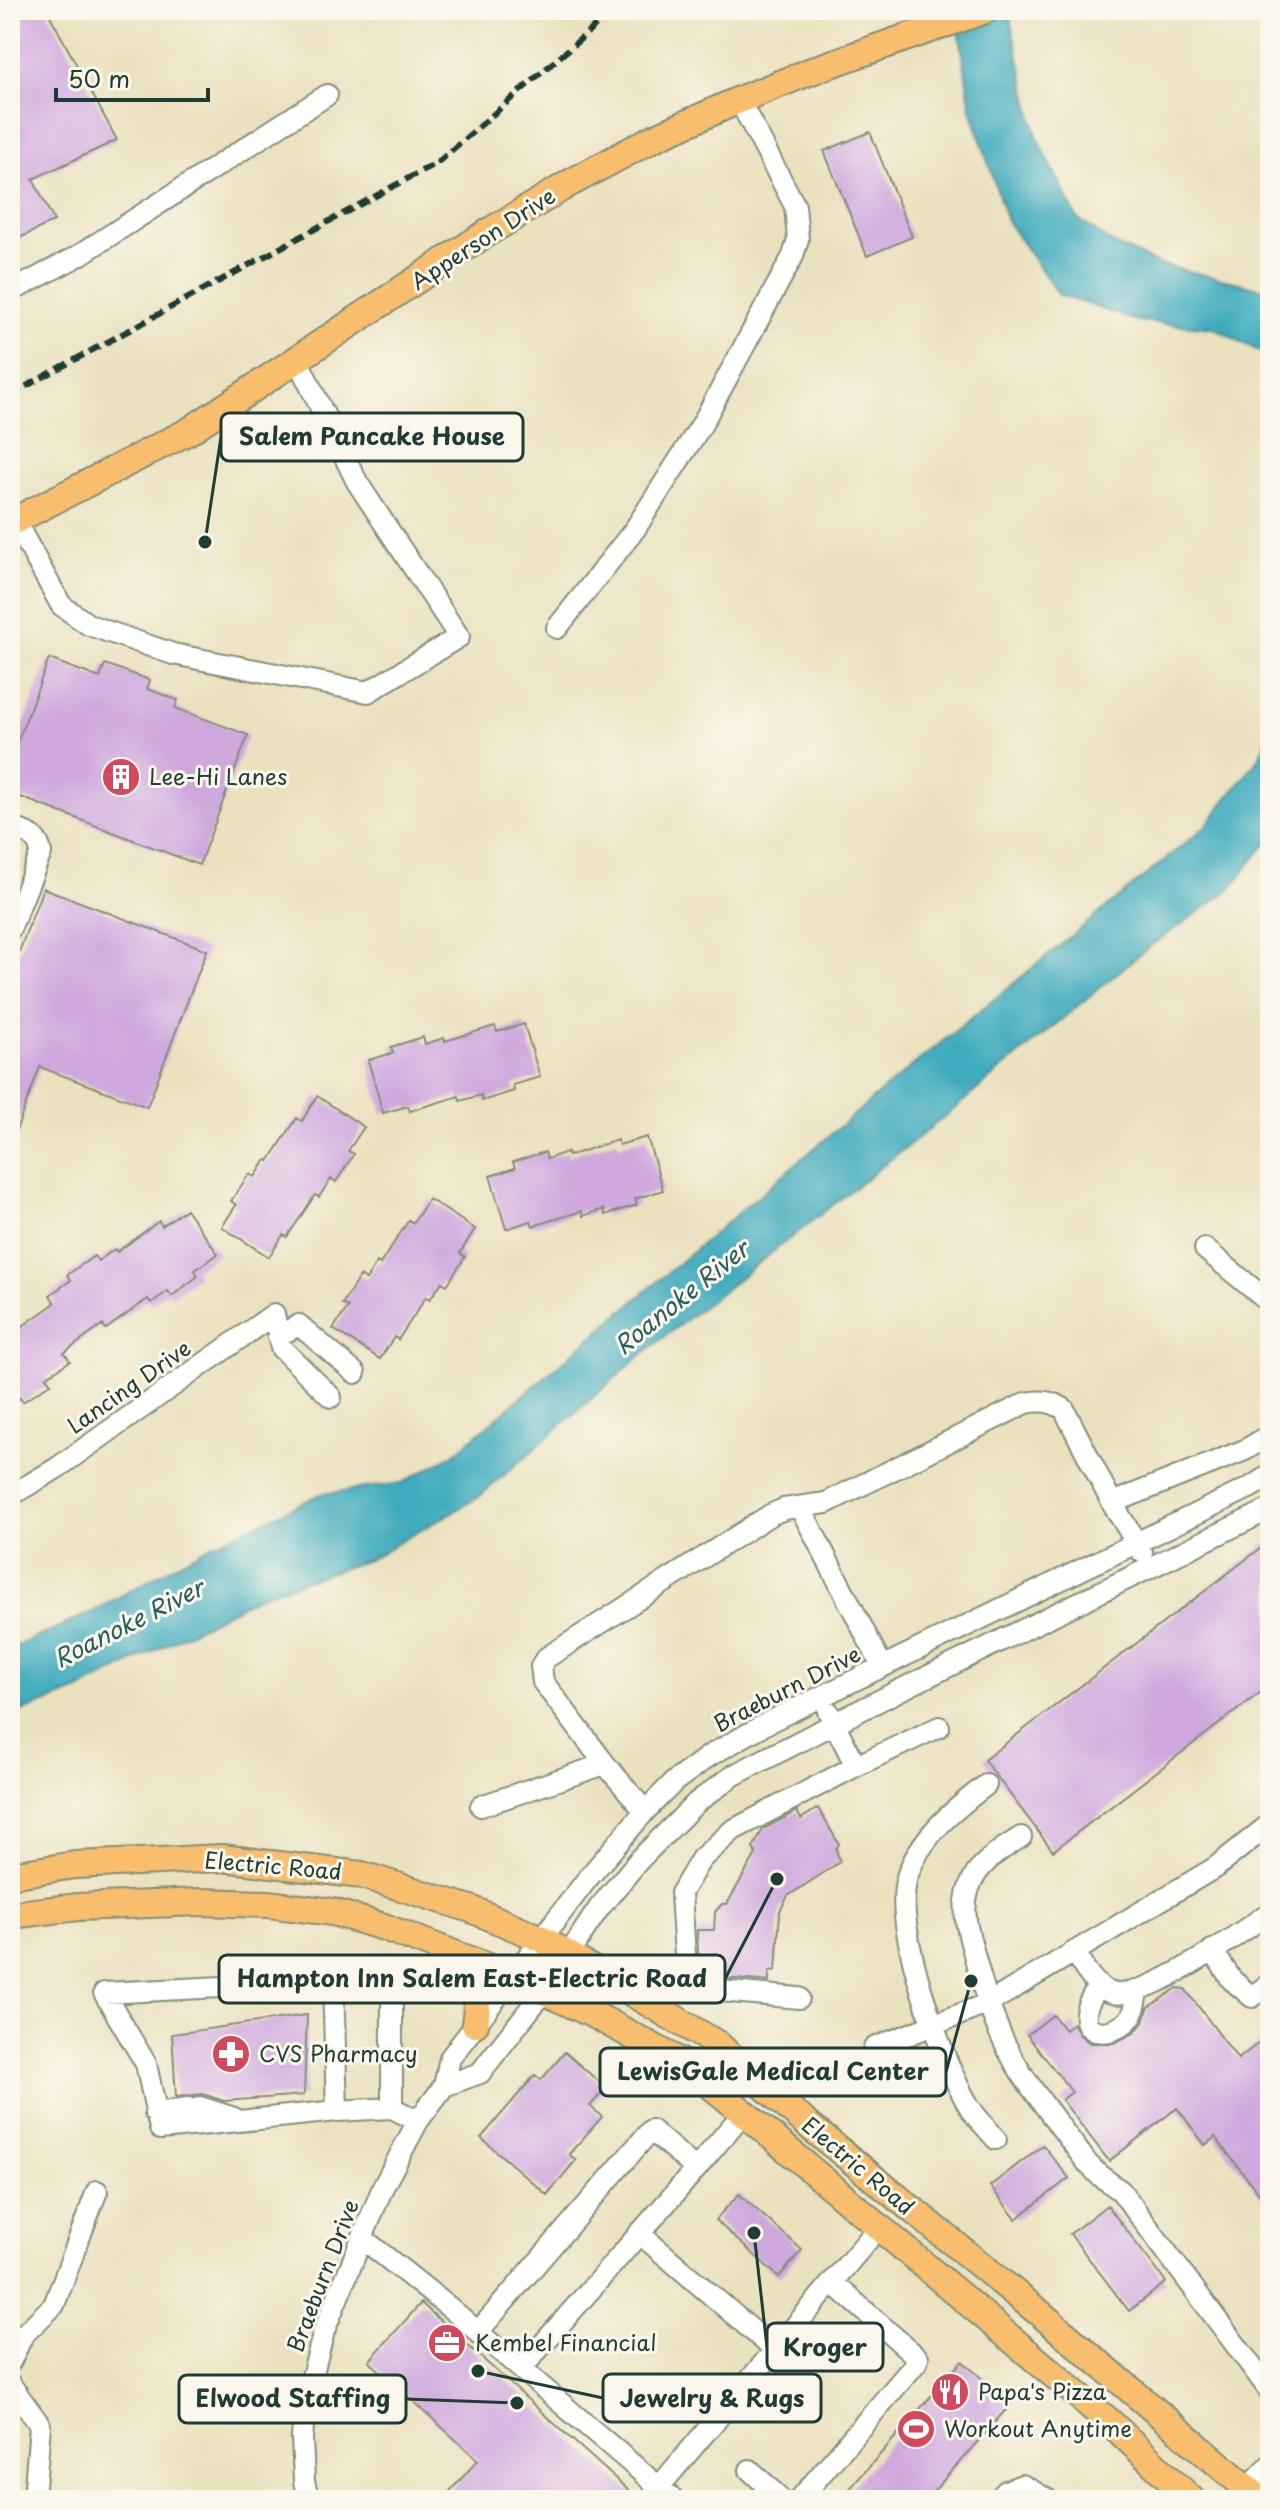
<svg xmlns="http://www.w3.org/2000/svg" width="1280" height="2510" viewBox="0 0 1280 2510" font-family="'Playpen Sans',sans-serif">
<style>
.water{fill:#3eaabd;stroke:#2e7478;stroke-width:2}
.building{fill:#cfa8de}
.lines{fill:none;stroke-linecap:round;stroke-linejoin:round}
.minor-casing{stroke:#848f79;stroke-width:24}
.major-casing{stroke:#848f79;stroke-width:30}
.minor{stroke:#fff;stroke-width:20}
.major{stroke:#f9be6d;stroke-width:26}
.rail{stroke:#1f3d34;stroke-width:6;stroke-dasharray:12 6;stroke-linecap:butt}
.labels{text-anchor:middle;stroke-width:6;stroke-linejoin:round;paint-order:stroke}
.street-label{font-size:22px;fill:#1f3d34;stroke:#fbf7ec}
.poi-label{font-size:22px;fill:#1f3d34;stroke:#fbf7ec;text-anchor:start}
.water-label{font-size:24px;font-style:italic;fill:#285e5d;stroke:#fbf7ec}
.leader{fill:none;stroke:#1f3d34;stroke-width:3}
.callout-dot{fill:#1f3d34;stroke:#fbf7ec;stroke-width:3}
.callout{fill:#fbf7ec;stroke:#1f3d34;stroke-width:3}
.callout-label{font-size:24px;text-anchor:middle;font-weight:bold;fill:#1f3d34}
</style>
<rect width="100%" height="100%" fill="#fbf7ec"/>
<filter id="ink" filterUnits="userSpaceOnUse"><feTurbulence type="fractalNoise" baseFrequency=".0125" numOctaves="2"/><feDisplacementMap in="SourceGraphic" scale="16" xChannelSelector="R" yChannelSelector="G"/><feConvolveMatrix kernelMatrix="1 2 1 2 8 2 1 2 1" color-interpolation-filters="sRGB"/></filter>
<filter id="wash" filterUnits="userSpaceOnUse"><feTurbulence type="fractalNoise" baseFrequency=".006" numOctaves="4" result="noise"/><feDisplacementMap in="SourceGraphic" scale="32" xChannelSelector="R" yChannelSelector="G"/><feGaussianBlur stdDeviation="1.8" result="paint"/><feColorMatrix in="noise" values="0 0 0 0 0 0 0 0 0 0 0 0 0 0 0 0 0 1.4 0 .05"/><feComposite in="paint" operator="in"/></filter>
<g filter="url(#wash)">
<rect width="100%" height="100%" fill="#eae1be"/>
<path class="water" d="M 956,10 L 1008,10 L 1037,137 L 1077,218 L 1112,243 L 1158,264 L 1264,289 L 1270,292 L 1270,357 L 1215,328 L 1137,321 L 1059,295 L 1007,221 L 971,109 Z
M 1270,732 L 1270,839 L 1227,892 L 1145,950 L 942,1119 L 645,1352 L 479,1497 L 368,1560 L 261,1595 L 79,1690 L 10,1716 L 10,1649 L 92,1612 L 210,1546 L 321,1494 L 402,1483 L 454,1454 L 883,1090 L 1205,827 L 1259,758 Z"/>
<g id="blocks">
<path class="building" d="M 10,10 L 47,10 L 117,140 L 33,179 L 54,221 L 10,243 Z
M 870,132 L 912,237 L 867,256 L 824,151 Z
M 49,659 L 100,678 L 105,664 L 150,680 L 147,689 L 178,700 L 175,708 L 248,735 L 199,865 L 10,793 L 10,761 Z
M 43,888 L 207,950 L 147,1107 L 40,1067 L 12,1141 L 10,976 Z
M 524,1024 L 540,1077 L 513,1085 L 514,1091 L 482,1101 L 481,1095 L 460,1101 L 459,1096 L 410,1111 L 408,1106 L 383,1113 L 368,1060 L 393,1053 L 391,1047 L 423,1037 L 425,1044 L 444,1038 L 445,1041 L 495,1026 L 497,1032 Z
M 317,1096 L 364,1127 L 348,1151 L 354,1154 L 336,1182 L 331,1179 L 319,1197 L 315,1195 L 287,1237 L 283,1235 L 269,1257 L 222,1227 L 236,1205 L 231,1201 L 249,1174 L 255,1177 L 266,1160 L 269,1161 L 297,1118 L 302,1121 Z
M 647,1137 L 663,1190 L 635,1199 L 637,1205 L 605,1215 L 604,1209 L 583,1216 L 582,1211 L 533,1226 L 531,1221 L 506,1229 L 490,1176 L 515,1168 L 513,1162 L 545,1152 L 547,1159 L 567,1152 L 568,1156 L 617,1140 L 619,1145 Z
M 429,1199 L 475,1229 L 460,1253 L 465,1257 L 447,1285 L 442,1282 L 430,1299 L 426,1297 L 398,1340 L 394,1337 L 380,1359 L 333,1329 L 348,1307 L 342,1304 L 360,1276 L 366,1280 L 377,1262 L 380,1264 L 409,1220 L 413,1223 Z
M 186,1209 L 218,1254 L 195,1270 L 198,1276 L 172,1296 L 168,1291 L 151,1303 L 148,1299 L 106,1329 L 103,1325 L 64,1353 L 70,1361 L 46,1377 L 51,1383 L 23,1402 L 20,1398 L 10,1405 L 10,1335 L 55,1303 L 50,1295 L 71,1280 L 67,1275 L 94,1256 L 98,1261 L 115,1249 L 117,1252 L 159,1221 L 162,1226 Z
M 1270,1541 L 1270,1685 L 1053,1851 L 984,1760 Z
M 818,1808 L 839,1844 L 836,1849 L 840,1862 L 788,1896 L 780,1911 L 776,1970 L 769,1971 L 769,1982 L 725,1978 L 702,1962 L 698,1953 L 697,1930 L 714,1930 L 715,1912 L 722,1904 L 727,1904 L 756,1854 L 753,1848 L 763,1829 L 797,1811 L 801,1819 Z
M 1177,1988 L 1185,1989 L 1238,2059 L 1270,2034 L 1270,2208 L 1215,2137 L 1205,2145 L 1177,2108 L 1109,2161 L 1062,2100 L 1072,2092 L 1027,2035 L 1053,2015 L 1065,2030 L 1073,2023 L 1080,2035 L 1090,2043 L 1114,2043 L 1134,2033 L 1144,2021 L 1148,2008 Z
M 307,2015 L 304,2095 L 224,2101 L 203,2094 L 176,2097 L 172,2034 Z
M 565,2052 L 606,2088 L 590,2106 L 602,2117 L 569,2154 L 576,2160 L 547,2195 L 481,2138 L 535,2075 L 541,2080 Z
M 1043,2145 L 1069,2178 L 1016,2219 L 990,2186 Z
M 739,2194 L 802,2250 L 779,2277 L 715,2220 Z
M 1107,2205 L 1166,2282 L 1129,2311 L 1070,2234 Z
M 421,2303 L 639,2500 L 442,2500 L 478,2460 L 369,2361 Z
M 962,2361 L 1011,2404 L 926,2500 L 840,2500 Z"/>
</g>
</g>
<g filter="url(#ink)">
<use href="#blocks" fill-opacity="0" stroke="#848f79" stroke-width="2"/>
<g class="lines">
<g class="minor-casing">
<path id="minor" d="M 10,292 L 78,256 L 327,95
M 15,521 L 61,605 L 89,625 L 173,654 L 368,692 L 459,637 L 357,482 L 298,361
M 557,628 L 635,529 L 702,424 L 793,256 L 798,239 L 795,206 L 739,100
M 10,827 C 26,833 38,834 41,853 L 10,929
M 1205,1249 L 1270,1303
M 278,1336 L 299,1325 L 355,1373
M 10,1496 L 57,1468 L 274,1314 L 281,1348 L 331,1397
M 1112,1503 L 1245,1450 L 1270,1435
M 800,1507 L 882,1666
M 828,1711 L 856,1766 L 939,1727
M 986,1785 C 954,1810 920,1836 907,1877 C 892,1927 942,2061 969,2106 C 976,2118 987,2128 996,2139
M 481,1806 L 605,1764
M 645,1811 L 605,1764 L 543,1682 L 541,1666 L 546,1658 L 770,1515 L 784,1509 L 826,1503 L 1026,1403 C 1041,1400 1051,1401 1064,1409 L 1112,1503 L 1142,1552
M 1021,1837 C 1000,1850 978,1863 969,1888 C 961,1911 968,1932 974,1954 C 985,1996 998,2038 1022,2074 C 1043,2105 1066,2134 1088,2164 L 1099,2175 L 1121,2191 L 1270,2391
M 1212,1950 L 1232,1980 L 1252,1997 L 1270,1983
M 1075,1953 C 1084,1968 1095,1988 1112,1993 C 1144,2002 1242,1932 1270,1912
M 333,1983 L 337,2111
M 1099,1985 C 1095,1992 1089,2000 1087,2008 C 1078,2040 1119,2037 1132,2015 C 1136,2008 1137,1999 1138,1990
M 799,1998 L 720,1991 L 691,1970 L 685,1956 L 681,1893 L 701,1859 L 733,1830 L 856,1766
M 874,2048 L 989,2003 L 1216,1867 L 1270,1824
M 444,2086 L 480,2073 L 544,1991 L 599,1908 L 639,1860 L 697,1802 L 734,1775 L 896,1692 L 1270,1509
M 200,2107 L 234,2118
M 392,2108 L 337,2111 L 160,2129 L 146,2064 L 104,1993 L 318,1982 L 392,1988 L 392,2108 L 418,2121
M 155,2113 L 188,2108
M 696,2169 L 744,2112
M 639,2233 L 775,2350
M 362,2238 L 450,2308 L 674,2500
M 478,2332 L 651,2130 L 696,2169 L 521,2369
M 10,2362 L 23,2335 L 54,2305 L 97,2191
M 10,2384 L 40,2425 L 34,2500
M 750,2470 L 782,2500
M 659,2487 L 879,2227
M 308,2500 L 304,2481 L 302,2438 L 305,2403 L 324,2331 L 383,2187 L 418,2121 L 444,2086 L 450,2058 L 588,1878 L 645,1811 L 675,1781 L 709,1756 L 769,1722 L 1251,1487 L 1270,1475
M 799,2500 L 916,2363 L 918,2358 L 832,2282
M 998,2500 L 1006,2491 L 1022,2485 L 1048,2500
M 1236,2500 L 1270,2465"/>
</g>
<g class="major-casing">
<path id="major" d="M 10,523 L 189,431 L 487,233 L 570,183 L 654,138 L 739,100 L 819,68 L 985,10
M 10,1875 L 75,1865 L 222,1858 L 362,1875 L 471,1909 L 542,1939 L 717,2044 L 808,2125 L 1042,2315 L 1261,2500
M 10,1915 L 78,1907 L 200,1902 L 268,1904 L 333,1912 L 384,1927 L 512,1976 L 598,2017 L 681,2062 L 724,2096 L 1112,2424 L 1192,2500
M 455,1956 C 477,1977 480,1994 475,2024"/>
</g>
<use href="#minor" class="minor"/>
<use href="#major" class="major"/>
<path class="rail" d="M 10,395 L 438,162 L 614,10"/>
</g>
</g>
<defs>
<g id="building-disc" transform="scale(2)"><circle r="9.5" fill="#d1495b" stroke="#fbf7ec"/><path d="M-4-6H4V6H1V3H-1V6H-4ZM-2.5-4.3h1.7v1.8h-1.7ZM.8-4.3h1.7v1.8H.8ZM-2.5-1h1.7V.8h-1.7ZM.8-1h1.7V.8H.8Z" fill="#fff"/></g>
<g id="pharmacy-disc" transform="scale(2)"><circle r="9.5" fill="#d1495b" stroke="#fbf7ec"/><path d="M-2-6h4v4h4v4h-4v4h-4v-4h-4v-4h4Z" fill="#fff"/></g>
<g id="office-disc" transform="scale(2)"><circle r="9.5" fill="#d1495b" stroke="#fbf7ec"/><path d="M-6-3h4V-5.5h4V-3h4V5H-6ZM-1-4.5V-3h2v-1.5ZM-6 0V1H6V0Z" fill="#fff"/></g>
<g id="restaurant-disc" transform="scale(2)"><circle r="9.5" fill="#d1495b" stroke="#fbf7ec"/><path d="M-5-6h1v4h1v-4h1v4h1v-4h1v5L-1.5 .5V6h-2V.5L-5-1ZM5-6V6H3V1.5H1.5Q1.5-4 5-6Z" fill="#fff"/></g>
<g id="stadium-disc" transform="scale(2)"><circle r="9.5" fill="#d1495b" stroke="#fbf7ec"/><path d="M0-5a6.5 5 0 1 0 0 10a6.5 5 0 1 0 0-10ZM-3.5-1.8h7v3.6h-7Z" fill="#fff"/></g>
</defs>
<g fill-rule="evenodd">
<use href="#building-disc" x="121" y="777"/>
<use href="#pharmacy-disc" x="231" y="2054"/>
<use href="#office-disc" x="447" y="2343"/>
<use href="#restaurant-disc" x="950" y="2392"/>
<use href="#stadium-disc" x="916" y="2429"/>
</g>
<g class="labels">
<g class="street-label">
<text transform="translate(483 239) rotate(-33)" y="8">Apperson Drive</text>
<text transform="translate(129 1387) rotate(-35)" y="8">Lancing Drive</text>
<text transform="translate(787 1689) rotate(-27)" y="8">Braeburn Drive</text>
<text transform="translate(273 1866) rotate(5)" y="8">Electric Road</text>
<text transform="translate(858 2166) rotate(40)" y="8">Electric Road</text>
<text transform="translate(323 2276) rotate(-69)" y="8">Braeburn Drive</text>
</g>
<g class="poi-label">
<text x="149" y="785">Lee-Hi Lanes</text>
<text x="259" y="2062">CVS Pharmacy</text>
<text x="475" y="2351">Kembel Financial</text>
<text x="978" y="2400">Papa's Pizza</text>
<text x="944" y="2437">Workout Anytime</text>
</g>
<g class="water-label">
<text transform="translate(682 1298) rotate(-39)" y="8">Roanoke River</text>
<text transform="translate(129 1624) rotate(-27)" y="8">Roanoke River</text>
</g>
</g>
<path class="leader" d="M205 542L221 437M777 1879L725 1979M971 1981L946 2072M754 2233L767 2347M478 2371L603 2398M517 2403L406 2399"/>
<g class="callout-dot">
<circle cx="205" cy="542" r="8"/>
<circle cx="777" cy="1879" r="8"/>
<circle cx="971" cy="1981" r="8"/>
<circle cx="754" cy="2233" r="8"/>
<circle cx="478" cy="2371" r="8"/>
<circle cx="517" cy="2403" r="8"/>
</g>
<g class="callout">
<rect x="221" y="413" width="302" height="48" rx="8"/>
<rect x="219" y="1955" width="506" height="48" rx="8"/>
<rect x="600" y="2048" width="346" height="48" rx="8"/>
<rect x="767" y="2323" width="116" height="48" rx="8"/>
<rect x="603" y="2374" width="218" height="48" rx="8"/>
<rect x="179" y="2375" width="227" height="48" rx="8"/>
</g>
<g class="callout-label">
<text x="372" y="445">Salem Pancake House</text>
<text x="472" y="1987">Hampton Inn Salem East-Electric Road</text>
<text x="773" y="2080">LewisGale Medical Center</text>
<text x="825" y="2356">Kroger</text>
<text x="712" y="2407">Jewelry &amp; Rugs</text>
<text x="293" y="2407">Elwood Staffing</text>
</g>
<rect width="1280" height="2510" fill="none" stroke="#fbf7ec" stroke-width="40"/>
<path d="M56 88v12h152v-12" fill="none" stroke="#1f3d34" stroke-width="4"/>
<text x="68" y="88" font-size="24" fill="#1f3d34" stroke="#fbf7ec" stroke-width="6" paint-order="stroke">50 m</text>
</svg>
